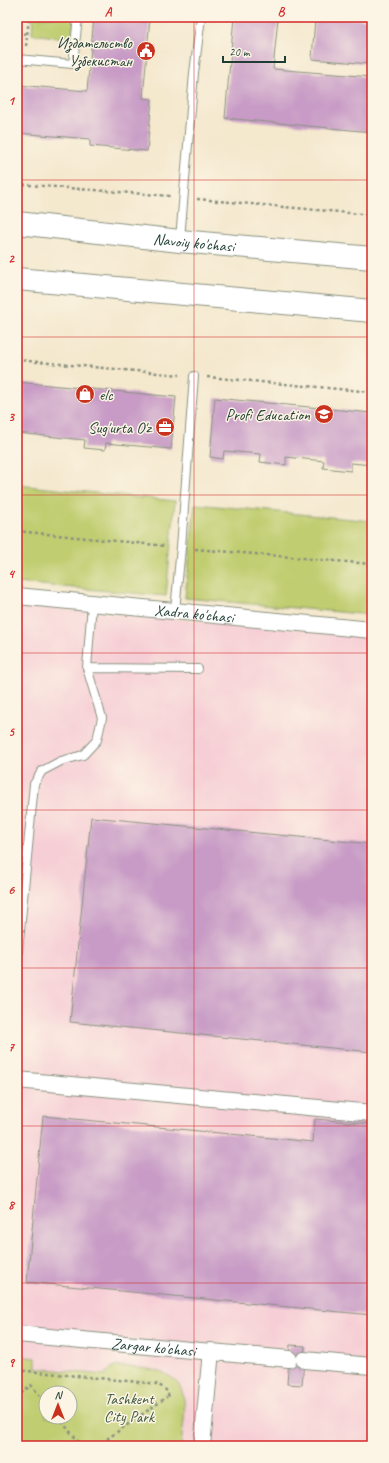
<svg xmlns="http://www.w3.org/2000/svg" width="389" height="1463" viewBox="0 0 389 1463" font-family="Caveat,sans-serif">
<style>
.built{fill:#f6cfd6;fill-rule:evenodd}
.green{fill:#c0cd6f;stroke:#708552;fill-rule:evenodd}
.building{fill:#c89bc6}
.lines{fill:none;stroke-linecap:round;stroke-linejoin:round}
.service-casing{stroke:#8a9280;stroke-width:10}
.minor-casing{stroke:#8a9280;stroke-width:18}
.primary-casing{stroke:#8a9280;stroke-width:24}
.path{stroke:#8a9280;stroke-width:2.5;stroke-dasharray:3 3;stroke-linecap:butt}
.service{stroke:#fff;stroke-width:8}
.minor{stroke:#fff;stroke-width:16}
.primary{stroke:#fff;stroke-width:22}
.grid{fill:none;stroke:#d62828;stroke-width:1;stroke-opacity:0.55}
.labels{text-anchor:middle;stroke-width:3;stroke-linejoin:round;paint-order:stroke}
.poi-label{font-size:16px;fill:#1f3d34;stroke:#fcf5e5;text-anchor:end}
.street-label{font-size:16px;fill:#1f3d34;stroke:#fcf5e5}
.park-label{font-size:16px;fill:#3f5a40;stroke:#fcf5e5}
.neatline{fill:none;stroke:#d62828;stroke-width:1.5}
.grid-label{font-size:13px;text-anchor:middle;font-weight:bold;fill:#d62828}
</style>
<rect width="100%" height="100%" fill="#fcf5e5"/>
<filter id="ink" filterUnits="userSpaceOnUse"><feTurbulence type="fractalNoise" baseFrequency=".025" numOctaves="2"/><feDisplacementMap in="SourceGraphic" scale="8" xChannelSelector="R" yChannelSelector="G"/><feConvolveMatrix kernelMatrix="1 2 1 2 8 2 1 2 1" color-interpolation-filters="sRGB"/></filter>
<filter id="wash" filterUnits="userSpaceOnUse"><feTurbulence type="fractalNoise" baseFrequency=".012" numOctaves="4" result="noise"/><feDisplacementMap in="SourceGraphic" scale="16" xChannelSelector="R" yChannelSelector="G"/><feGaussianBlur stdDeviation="0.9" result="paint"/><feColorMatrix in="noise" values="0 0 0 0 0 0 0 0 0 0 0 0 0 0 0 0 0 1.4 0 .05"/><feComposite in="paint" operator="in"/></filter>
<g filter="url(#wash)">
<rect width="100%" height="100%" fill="#f4e8cd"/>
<path class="built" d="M 17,605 L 372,636 L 372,1446 L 17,1446 ZM 46,1393 L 70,1393 L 70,1417 L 46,1417 Z"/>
<path class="green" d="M 33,17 L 74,17 L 72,39 L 32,34 Z
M 17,485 L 175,501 L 166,596 L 17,583 Z
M 195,504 L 372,521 L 372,615 L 185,598 Z
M 17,1356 L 36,1358 L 36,1368 L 105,1375 L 106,1373 L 114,1366 C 139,1368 181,1366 184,1400 C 186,1415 182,1431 181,1446 L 17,1446 ZM 46,1393 L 70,1393 L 70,1417 L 46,1417 Z"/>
<g id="blocks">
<path class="building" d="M 94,17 L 150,17 L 143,98 L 152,99 L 147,151 L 90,146 L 90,139 L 17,133 L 17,85 L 87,91 Z
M 234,17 L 278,18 L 273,69 L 372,77 L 372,132 L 225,118 Z
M 315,17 L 372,20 L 370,64 L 312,59 Z
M 17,382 L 176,397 L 171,449 L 106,443 L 105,450 L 84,448 L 85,440 L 17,433 Z
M 215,398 L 372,413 L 372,465 L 351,463 L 351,471 L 323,468 L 324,461 L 286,457 L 286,465 L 260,462 L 261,454 L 224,451 L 223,459 L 210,457 Z
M 91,817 L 372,844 L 372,1052 L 70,1022 Z
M 43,1116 L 313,1142 L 315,1119 L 372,1124 L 372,1315 L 27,1282 Z
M 290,1345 L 305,1346 L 302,1385 L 287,1384 Z"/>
</g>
</g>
<g filter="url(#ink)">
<use href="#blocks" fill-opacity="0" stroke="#8a9280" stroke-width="1"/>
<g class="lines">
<g class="service-casing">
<path id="service" d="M 17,59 L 73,64 L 78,17
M 180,239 L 194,73 L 201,17
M 92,603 L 87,668 L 198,669
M 175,611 L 181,547 L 194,376
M 17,961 L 34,784 L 42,771 L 61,761 L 83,755 L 97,740 L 102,718 L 87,668"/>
</g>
<g class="minor-casing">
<g id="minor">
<path id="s1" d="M 17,596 L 372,630"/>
<path d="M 17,1080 L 372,1113"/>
<path id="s2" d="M 17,1334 L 289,1359"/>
<path d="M 304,1360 L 372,1366"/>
<path d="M 202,1446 L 211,1351"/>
</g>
</g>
<g class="primary-casing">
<g id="primary">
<path id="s3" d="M 17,223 L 180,241 L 372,258"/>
<path d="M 17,279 L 372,311"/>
</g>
</g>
<path class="path" d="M 17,33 L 27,34
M 26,46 L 29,17
M 17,184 L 170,196
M 197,199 L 372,215
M 17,360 L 180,375
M 207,377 L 372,392
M 17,531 L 166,546
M 195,549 L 372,564
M 17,1370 L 158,1384 L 167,1391 L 169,1397
M 17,1397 L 31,1385 L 46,1403
M 58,1417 L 82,1446
M 97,1446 L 167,1397"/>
<use href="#service" class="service"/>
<use href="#minor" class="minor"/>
<use href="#primary" class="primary"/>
</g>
</g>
<path class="grid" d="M 194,17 L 194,1446M 17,180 L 372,180M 17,337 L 372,337M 17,495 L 372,495M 17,653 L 372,653M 17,810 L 372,810M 17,968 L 372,968M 17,1126 L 372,1126M 17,1283 L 372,1283"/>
<defs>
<g id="civic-disc" transform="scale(1)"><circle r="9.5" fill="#c8321e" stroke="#fcf5e5"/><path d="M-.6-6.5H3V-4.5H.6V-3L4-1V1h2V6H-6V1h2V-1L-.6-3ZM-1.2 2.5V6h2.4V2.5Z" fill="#fff"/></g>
<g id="shop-disc" transform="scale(1)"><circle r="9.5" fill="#c8321e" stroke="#fcf5e5"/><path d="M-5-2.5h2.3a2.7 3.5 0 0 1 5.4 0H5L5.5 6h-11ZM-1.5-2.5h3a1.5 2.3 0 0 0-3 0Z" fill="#fff"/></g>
<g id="school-disc" transform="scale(1)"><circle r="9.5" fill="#c8321e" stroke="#fcf5e5"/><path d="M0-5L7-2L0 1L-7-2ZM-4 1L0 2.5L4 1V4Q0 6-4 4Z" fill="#fff"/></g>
<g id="office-disc" transform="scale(1)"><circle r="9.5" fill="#c8321e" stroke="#fcf5e5"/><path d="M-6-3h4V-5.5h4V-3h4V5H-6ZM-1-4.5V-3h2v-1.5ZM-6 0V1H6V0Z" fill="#fff"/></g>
</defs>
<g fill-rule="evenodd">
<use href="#civic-disc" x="146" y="51"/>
<use href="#shop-disc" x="85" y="394"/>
<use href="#school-disc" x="324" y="414"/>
<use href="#office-disc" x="165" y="427"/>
</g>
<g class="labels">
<g class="poi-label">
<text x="132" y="48">Издательство<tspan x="132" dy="18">Узбекистан</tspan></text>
<text x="99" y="400" text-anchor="start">elc</text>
<text x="310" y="420">Profi Education</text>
<text x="151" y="433">Sug'urta O'z</text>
</g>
<g class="street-label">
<text dy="6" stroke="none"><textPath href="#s3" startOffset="178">Navoiy ko'chasi</textPath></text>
<text dy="6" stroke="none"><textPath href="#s1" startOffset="178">Xadra ko'chasi</textPath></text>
<text dy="6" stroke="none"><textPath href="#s2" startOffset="137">Zargar ko'chasi</textPath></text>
</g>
<g class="park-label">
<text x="129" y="1404">Tashkent<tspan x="129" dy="18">City Park</tspan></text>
</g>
</g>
<rect width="389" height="1463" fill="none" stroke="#fcf5e5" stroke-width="44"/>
<g transform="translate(58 1405)"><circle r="19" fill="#fcf5e5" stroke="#a4ab9e"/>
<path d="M0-3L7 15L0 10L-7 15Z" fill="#c8321e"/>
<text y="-6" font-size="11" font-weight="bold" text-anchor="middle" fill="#1f3d34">N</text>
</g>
<path d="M223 56v6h62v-6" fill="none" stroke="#1f3d34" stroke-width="2"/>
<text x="229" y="56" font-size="12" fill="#1f3d34" stroke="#fcf5e5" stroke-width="3" paint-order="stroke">20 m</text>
<rect x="22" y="22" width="345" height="1419" class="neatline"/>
<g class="grid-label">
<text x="108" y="16">A</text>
<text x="281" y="16">B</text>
<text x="11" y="105">1</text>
<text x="11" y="263">2</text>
<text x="11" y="421">3</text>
<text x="11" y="578">4</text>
<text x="11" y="736">5</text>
<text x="11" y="894">6</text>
<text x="11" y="1051">7</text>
<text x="11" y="1209">8</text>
<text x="11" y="1367">9</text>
</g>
</svg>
